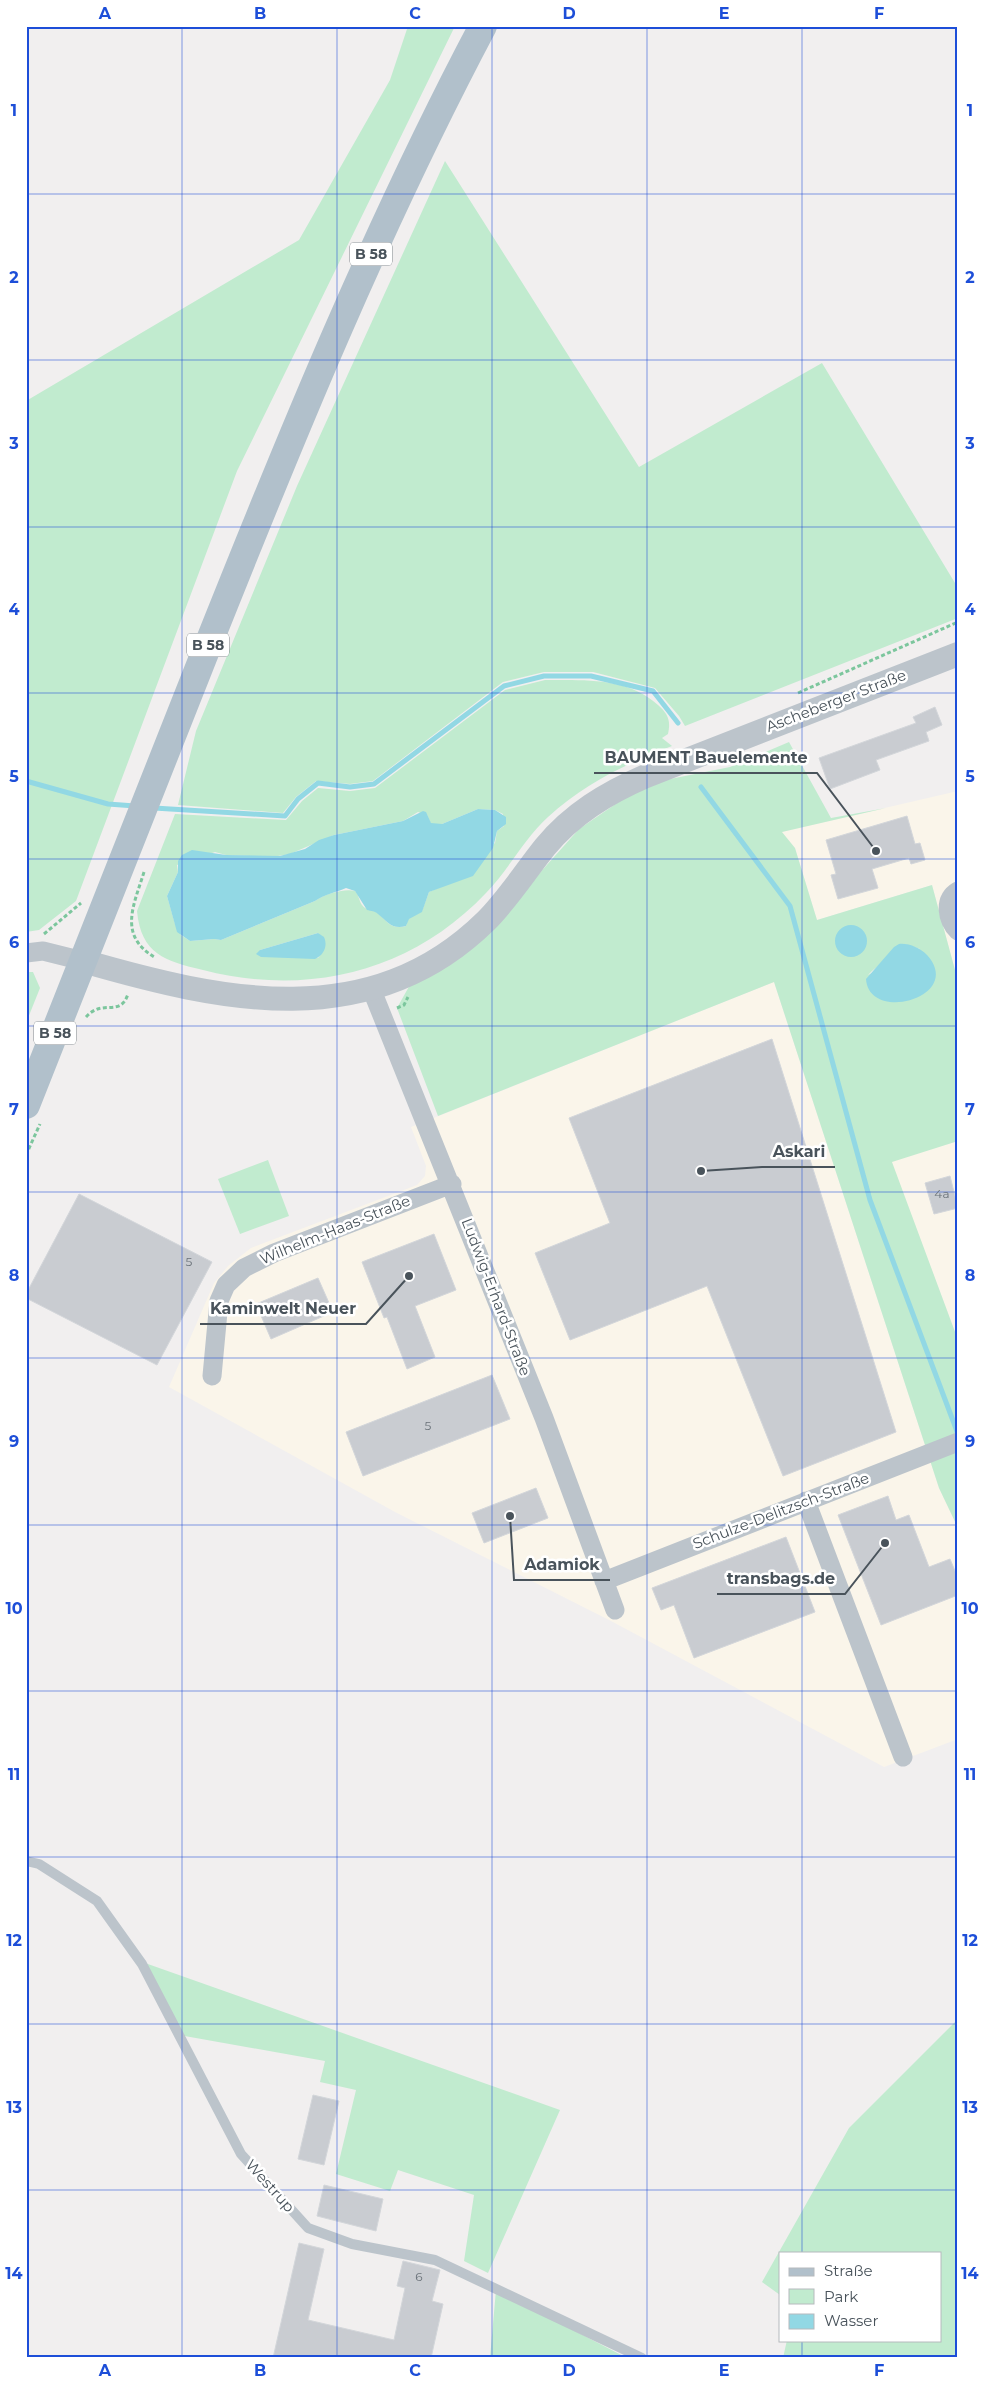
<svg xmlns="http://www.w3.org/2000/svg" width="984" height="2384" viewBox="0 0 984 2384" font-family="Montserrat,sans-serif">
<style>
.commercial{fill:#faf5ea}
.green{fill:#c1ebcf;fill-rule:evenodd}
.water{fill:#92d8e4}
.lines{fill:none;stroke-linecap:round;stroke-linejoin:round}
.stream{stroke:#92d8e4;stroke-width:5}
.building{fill:#c9ccd1;stroke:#d3d6da}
.path{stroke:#7cc69d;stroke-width:3;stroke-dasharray:4 2.5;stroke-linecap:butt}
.service{stroke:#bcc4cb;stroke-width:10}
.minor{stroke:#bcc4cb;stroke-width:19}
.tertiary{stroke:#bcc4cb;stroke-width:24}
.primary{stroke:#b1c0cb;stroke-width:28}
.grid{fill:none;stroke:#1d4ed8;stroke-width:1;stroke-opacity:0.55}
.labels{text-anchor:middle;stroke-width:5;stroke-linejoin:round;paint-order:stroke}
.number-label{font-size:12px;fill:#697178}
.shield{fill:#fff;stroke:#80878c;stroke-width:1}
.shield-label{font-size:14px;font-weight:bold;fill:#49535b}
.street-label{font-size:15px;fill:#49535b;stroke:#fff}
.leader{fill:none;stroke:#49535b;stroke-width:2}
.callout-dot{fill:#49535b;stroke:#fff;stroke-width:2}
.callout-label{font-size:16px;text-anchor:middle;font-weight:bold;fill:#49535b;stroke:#fff;stroke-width:5;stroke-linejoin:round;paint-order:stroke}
.neatline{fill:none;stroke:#1d4ed8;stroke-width:2}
.grid-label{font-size:16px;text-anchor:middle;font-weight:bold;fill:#1d4ed8}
</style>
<rect width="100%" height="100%" fill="#f1efef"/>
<path class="commercial" d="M 958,791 L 958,981 L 932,885 L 817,920 L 795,848 L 781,832 Z
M 774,982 L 939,1488 L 958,1528 L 958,1739 L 884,1767 L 611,1621 L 395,1512 L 169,1387 L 214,1283 L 228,1266 L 251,1248 L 417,1185 L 425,1176 L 426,1166 L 411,1127 Z
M 958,1141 L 958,1340 L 891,1161 Z"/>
<path class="green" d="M 408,26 L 455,26 L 237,471 L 76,901 L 39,930 L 26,932 L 26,401 L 299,240 L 390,80 Z
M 445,161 L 639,467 L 822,363 L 958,588 L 958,618 L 685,726 L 679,716 L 655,688 L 593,672 L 544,672 L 503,682 L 373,781 L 350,784 L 316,781 L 296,797 L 283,813 L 178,805 L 196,731 L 297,486 Z
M 545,680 C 583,680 628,677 658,705 C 668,714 671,720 668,734 L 662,738 L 672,746 C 626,764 585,783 548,817 C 524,839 509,869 486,893 C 411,972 308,997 203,970 C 165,961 141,954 137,911 L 175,814 L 286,820 L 302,801 L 318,788 L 350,791 L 375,788 L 505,690 ZM 478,809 L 495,810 L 503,814 L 504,826 L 497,831 L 495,843 L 447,884 L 429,892 L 422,911 L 408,919 L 406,926 C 388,931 386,917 376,912 C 371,910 366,910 362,905 C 359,901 359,895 355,891 C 345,888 324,894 315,901 L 221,940 L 214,939 L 190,941 L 181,935 L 175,924 L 167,896 L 178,872 L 177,865 L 215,852 L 226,855 L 272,857 L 290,854 L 334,835 L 403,821 L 418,812 L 427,815 L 431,824 L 442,824 ZM 318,933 L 324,950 L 318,958 L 260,950 Z
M 789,742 L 831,818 L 886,808 L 782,832 L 795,848 L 817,920 L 932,885 L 958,981 L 958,1141 L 892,1162 L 958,1340 L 958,1528 L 939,1488 L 774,982 L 438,1116 L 397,1008 L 411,983 L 487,932 L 579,829 L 645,784 L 730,767 ZM 904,944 L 920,949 L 868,975 L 872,971 Z
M 26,972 L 33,972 L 40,988 L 26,1023 Z
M 268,1160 L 289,1216 L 240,1234 L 218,1179 Z
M 145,1963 L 560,2110 L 488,2273 L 464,2261 L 474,2195 L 398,2170 L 390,2191 L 336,2174 L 356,2090 L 320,2082 L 325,2061 L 179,2035 Z
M 958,2019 L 958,2358 L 783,2358 L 787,2340 L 940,2340 L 940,2253 L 780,2253 L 780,2295 L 762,2282 L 849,2128 Z
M 496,2290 L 627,2358 L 490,2358 Z"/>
<path class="water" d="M 478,809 L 495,810 L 506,817 L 506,824 L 497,831 L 493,848 L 473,876 L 429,892 L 422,912 L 409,919 L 406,926 C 392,930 388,922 378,914 C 375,911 371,911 367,910 L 355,891 L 346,888 C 337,892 323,895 315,901 L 221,940 L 214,939 L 190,941 L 177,932 L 167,896 L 178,872 L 178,861 L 182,855 L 192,850 L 226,855 L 280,856 L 305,849 L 319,840 L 334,835 L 403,821 L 423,811 L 426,812 L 431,823 L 442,824 Z
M835 941a16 16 0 1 1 32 0a16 16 0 1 1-32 0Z
M 318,933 L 324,937 C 328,946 324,955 315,959 L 261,957 L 256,954 L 260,950 Z
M 899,944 C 909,943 920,948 927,955 C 965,997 869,1024 866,979 L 894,947 Z"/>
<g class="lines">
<path class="stream" d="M 26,781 L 108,804 L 135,806
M 701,787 L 790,906 L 870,1200 L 958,1434
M 154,808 L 285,816 L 298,799 L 318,783 L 350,787 L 374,784 L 504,686 L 544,676 L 591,676 L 653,691 L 678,723"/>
</g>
<path class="building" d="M 935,707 L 942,725 L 926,732 L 929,741 L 876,760 L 880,770 L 830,789 L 819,758 L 916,723 L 913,717 Z
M 907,816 L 915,844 L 920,843 L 925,860 L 911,864 L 909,858 L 872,869 L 878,888 L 838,899 L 831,875 L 836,874 L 826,840 Z
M 772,1039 L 896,1432 L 783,1476 L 707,1286 L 570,1340 L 535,1253 L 610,1223 L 569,1118 Z
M 950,1176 L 958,1208 L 934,1214 L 925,1183 Z
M 79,1194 L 212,1262 L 157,1365 L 26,1298 L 26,1294 Z
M 434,1234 L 456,1290 L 415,1306 L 435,1357 L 407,1369 L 387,1317 L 384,1318 L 362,1262 Z
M 318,1278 L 333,1312 L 271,1339 L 256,1304 Z
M 492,1375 L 510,1419 L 363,1476 L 346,1432 Z
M 536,1488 L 548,1518 L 484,1543 L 472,1513 Z
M 888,1496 L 896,1520 L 909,1515 L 929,1567 L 950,1559 L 958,1578 L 958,1595 L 881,1625 L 838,1515 Z
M 786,1537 L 815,1612 L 694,1658 L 674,1605 L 661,1610 L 652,1588 Z
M 313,2095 L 339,2101 L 324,2165 L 298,2159 Z
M 324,2185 L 383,2199 L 376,2231 L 317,2216 Z
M 299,2243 L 324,2249 L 308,2320 L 394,2340 L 405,2288 L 397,2286 L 403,2261 L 440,2270 L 432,2301 L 443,2304 L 431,2358 L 273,2358 Z"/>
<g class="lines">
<path class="path" d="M 798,693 L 958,622
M 144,872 C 134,905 117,936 156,958
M 44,934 L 81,903
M 397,1008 L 404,1005 L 408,997
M 86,1017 C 103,998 120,1018 128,994
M 26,1155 L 40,1124"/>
<path class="service" d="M 26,1861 L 39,1864 L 97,1901 L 142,1964 L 241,2154 L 308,2228 L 352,2244 L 435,2260 L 642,2358"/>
<path class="minor" d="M 958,891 C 943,900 947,920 958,931
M 26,953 L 43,951 L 83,961
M 371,988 L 544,1418 L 615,1610
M 212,1376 L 219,1301 L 226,1285 L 244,1268 L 274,1253 L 452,1184
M 806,1501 L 903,1757
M 604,1581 L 958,1442"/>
<path class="tertiary" d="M 83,961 C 222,1001 370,1035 486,921 C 508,899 525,872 545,847 C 572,814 607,793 646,776 L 958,654"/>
<path class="primary" d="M 26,1105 C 86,954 146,802 206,650 C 290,439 376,228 483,26"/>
</g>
<path class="grid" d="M 182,26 L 182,2358M 337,26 L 337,2358M 492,26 L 492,2358M 647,26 L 647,2358M 802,26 L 802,2253M 26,194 L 958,194M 26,360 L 958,360M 26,527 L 958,527M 26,693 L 958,693M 26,859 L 958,859M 26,1026 L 958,1026M 26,1192 L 958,1192M 26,1358 L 958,1358M 26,1525 L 958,1525M 26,1691 L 958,1691M 26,1857 L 958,1857M 26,2024 L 958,2024M 26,2190 L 958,2190M 802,2340 L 802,2358"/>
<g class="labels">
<g class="number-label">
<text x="942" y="1198">4a</text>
<text x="189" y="1266">5</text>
<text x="428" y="1430">5</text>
<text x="419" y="2281">6</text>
</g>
<g class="shield">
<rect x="350" y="242.5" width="42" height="23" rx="4"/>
<rect x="187" y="633.5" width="42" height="23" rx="4"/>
<rect x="34" y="1021.5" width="42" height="23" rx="4"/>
</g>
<g class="shield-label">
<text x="371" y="259">B 58</text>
<text x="208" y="650">B 58</text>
<text x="55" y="1038">B 58</text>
</g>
<g class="street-label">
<text transform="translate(836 701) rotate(-21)" y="5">Ascheberger Straße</text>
<text transform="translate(335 1230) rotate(-22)" y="5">Wilhelm-Haas-Straße</text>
<text transform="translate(496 1297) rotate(69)" y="5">Ludwig-Erhard-Straße</text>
<text transform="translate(781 1511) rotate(-21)" y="5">Schulze-Delitzsch-Straße</text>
<text transform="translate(270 2186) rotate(48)" y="5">Westrup</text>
</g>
</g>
<path class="leader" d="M876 851L817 773H594M701 1171L762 1167H835M409 1276L366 1324H200M510 1516L514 1580H610M885 1543L845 1594H717"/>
<g class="callout-dot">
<circle cx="876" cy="851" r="5"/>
<circle cx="701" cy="1171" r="5"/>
<circle cx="409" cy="1276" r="5"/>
<circle cx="510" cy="1516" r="5"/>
<circle cx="885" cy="1543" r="5"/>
</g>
<g class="callout-label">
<text x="706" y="763">BAUMENT Bauelemente</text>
<text x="799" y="1157">Askari</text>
<text x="283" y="1314">Kaminwelt Neuer</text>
<text x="562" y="1570">Adamiok</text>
<text x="781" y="1584">transbags.de</text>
</g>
<rect width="984" height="2384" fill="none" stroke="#ffffff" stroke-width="55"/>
<rect x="779" y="2252" width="162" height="90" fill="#ffffff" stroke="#b6babd"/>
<rect x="789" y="2268" width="25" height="8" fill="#b1c0cb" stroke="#b6babd"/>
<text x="824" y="2276" font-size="15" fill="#49535b">Straße</text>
<rect x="789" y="2289" width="25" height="15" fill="#c1ebcf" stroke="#b6babd"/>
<text x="824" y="2302" font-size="15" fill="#49535b">Park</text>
<rect x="789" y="2314" width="25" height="15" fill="#92d8e4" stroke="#b6babd"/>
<text x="824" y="2326" font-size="15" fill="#49535b">Wasser</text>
<rect x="28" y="28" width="928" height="2328" class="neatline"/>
<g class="grid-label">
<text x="105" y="19">A</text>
<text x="260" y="19">B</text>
<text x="415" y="19">C</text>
<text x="569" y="19">D</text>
<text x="724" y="19">E</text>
<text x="879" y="19">F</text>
<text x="14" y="116">1</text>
<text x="970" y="116">1</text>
<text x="14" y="283">2</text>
<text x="970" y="283">2</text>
<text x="14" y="449">3</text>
<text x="970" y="449">3</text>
<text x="14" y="615">4</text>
<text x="970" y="615">4</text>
<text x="14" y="782">5</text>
<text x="970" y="782">5</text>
<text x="14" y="948">6</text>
<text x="970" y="948">6</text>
<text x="14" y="1115">7</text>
<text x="970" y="1115">7</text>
<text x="14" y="1281">8</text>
<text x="970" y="1281">8</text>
<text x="14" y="1447">9</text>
<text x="970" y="1447">9</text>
<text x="14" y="1614">10</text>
<text x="970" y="1614">10</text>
<text x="14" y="1780">11</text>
<text x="970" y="1780">11</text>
<text x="14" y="1946">12</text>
<text x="970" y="1946">12</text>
<text x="14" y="2113">13</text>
<text x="970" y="2113">13</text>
<text x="14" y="2279">14</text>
<text x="970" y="2279">14</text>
<text x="105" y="2376">A</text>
<text x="260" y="2376">B</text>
<text x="415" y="2376">C</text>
<text x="569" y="2376">D</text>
<text x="724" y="2376">E</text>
<text x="879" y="2376">F</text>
</g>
</svg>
